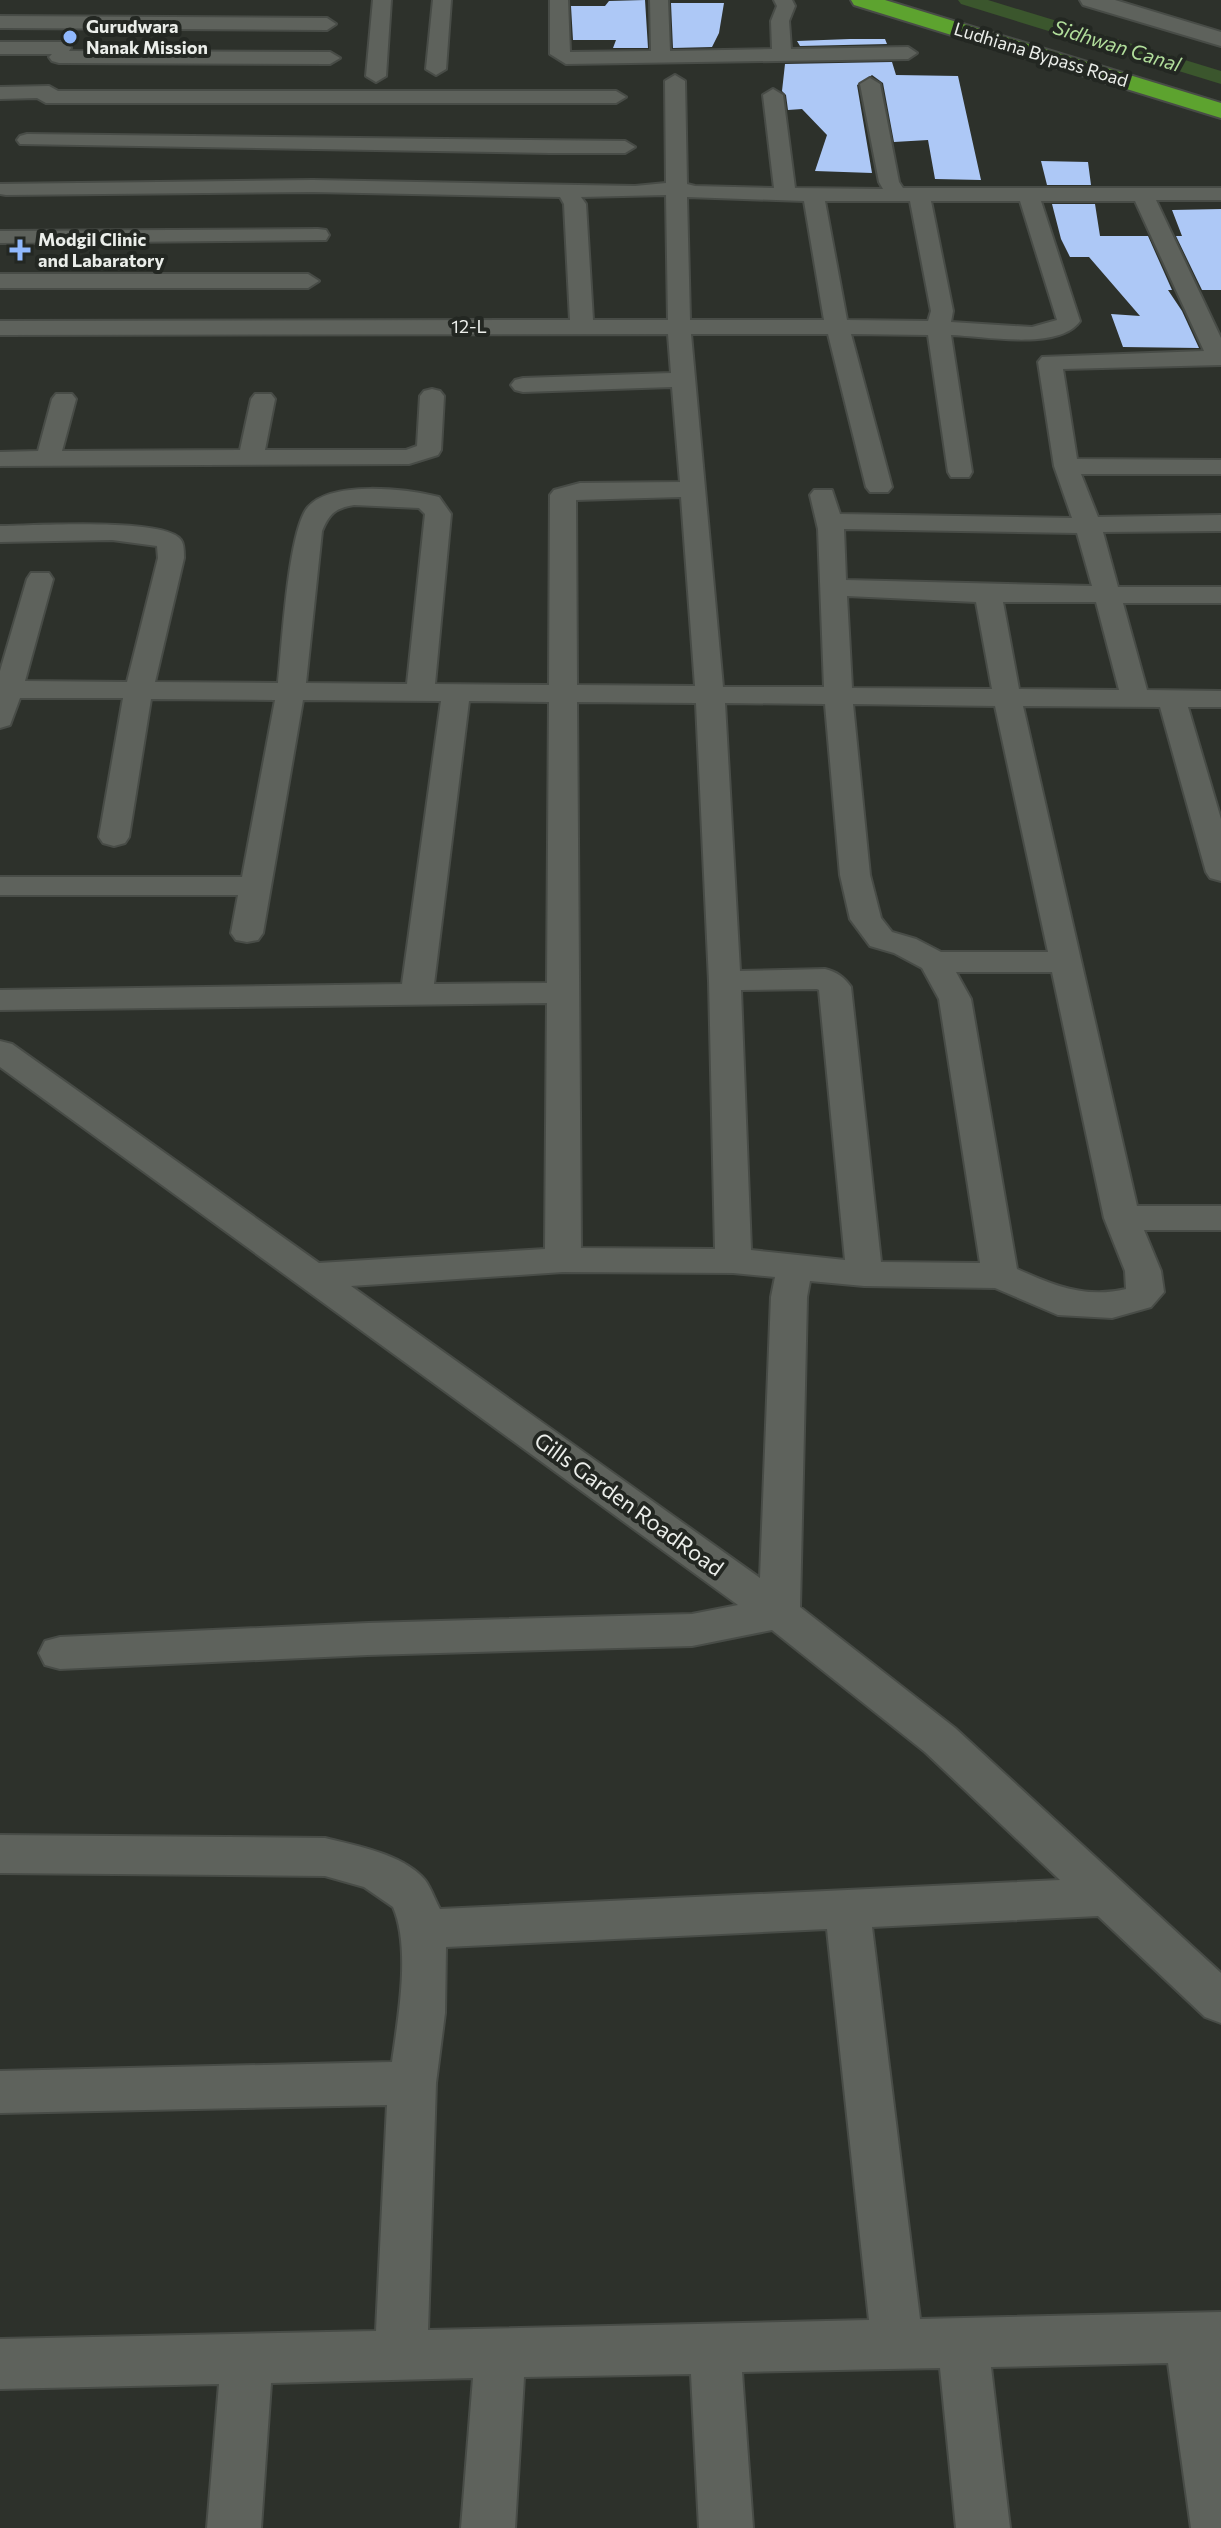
<svg xmlns="http://www.w3.org/2000/svg" width="1221" height="2528" viewBox="0 0 1221 2528" font-family="Commissioner,sans-serif">
<style>
.lines{fill:none;stroke-linecap:round;stroke-linejoin:round}
.canal{fill:#3b562d;fill-rule:evenodd}
.building{fill:#adc8f6}
.street-casing{stroke:#484c47;stroke-width:4}
.secondary-casing{stroke:#484c47;stroke-width:4}
.highway-casing{stroke:#484c47;stroke-width:4}
.street{fill:#5e625c;fill-rule:evenodd}
.secondary{fill:#5e625c;fill-rule:evenodd}
.highway{fill:#5da32f;fill-rule:evenodd}
.poi-dot{fill:#90b8fd;stroke:#232722;stroke-width:3}
.labels{text-anchor:middle;stroke-width:8;stroke-linejoin:round;paint-order:stroke}
.far-poi-label{font-size:18px;font-weight:bold;fill:#ebeeea;stroke:#232722;text-anchor:start}
.far-street-label{font-size:18px;fill:#ebeeea;stroke:#232722}
.far-water-label{font-size:20px;font-style:italic;fill:#b1de9b;stroke:#232722}
.street-label{font-size:22px;fill:#ebeeea;stroke:#232722}
</style>
<rect width="100%" height="100%" fill="#2d312b"/>
<g class="lines">
<path class="canal" d="M 958,0 L 988,0 L 1221,71 L 1221,84 L 961,4 Z"/>
</g>
<path class="building" d="M 645,0 L 648,48 L 613,48 L 616,40 L 573,40 L 571,6 L 605,6 L 609,1 Z
M 671,3 L 724,3 L 719,33 L 712,47 L 673,48 Z
M 850,39 L 885,39 L 887,44 L 800,46 L 797,41 Z
M 892,62 L 896,75 L 958,76 L 981,180 L 935,179 L 928,140 L 894,142 L 883,83 L 872,75 L 857,85 L 872,173 L 815,171 L 827,135 L 802,109 L 788,110 L 786,95 L 782,91 L 785,64 Z
M 1041,161 L 1088,162 L 1091,185 L 1047,185 Z
M 1052,204 L 1095,204 L 1100,236 L 1148,236 L 1172,290 L 1168,290 L 1182,311 L 1199,348 L 1123,347 L 1111,314 L 1140,316 L 1089,257 L 1070,257 L 1061,239 Z
M 1221,209 L 1221,290 L 1202,290 L 1176,236 L 1182,236 L 1172,210 Z"/>
<g class="lines">
<g class="street-casing">
<path id="street" d="M 373,0 L 391,0 L 386,76 L 376,82 L 366,76 Z
M 433,0 L 451,0 L 446,69 L 436,75 L 426,69 Z
M 550,0 L 568,0 L 570,52 L 651,51 L 650,0 L 668,0 L 670,51 L 772,49 L 771,21 L 777,6 L 774,0 L 792,0 L 795,6 L 789,21 L 791,49 L 908,47 L 917,53 L 908,59 L 566,64 L 550,54 Z
M 0,16 L 327,18 L 336,24 L 327,30 L 0,28 Z
M 0,42 L 62,42 L 69,44 L 71,48 L 69,51 L 330,52 L 340,58 L 330,64 L 59,63 L 52,61 L 49,57 L 52,54 L 0,54 Z
M 675,75 L 685,81 L 687,184 L 695,186 L 774,188 L 763,95 L 773,89 L 783,95 L 795,188 L 883,189 L 879,182 L 860,84 L 870,78 L 880,84 L 899,182 L 903,188 L 1221,188 L 1221,200 L 1156,200 L 1221,338 L 1221,365 L 1063,369 L 1077,459 L 1221,460 L 1221,474 L 1081,474 L 1098,517 L 1221,515 L 1221,531 L 1103,532 L 1118,587 L 1221,587 L 1221,603 L 1123,603 L 1147,690 L 1221,691 L 1221,707 L 1188,707 L 1221,819 L 1221,881 L 1210,878 L 1206,872 L 1160,707 L 1023,706 L 1137,1206 L 1221,1206 L 1221,1230 L 1144,1230 L 1161,1271 L 1164,1292 L 1151,1307 L 1112,1318 L 1058,1315 L 995,1288 L 864,1286 L 810,1281 L 807,1297 L 800,1607 L 955,1728 L 1221,1973 L 1221,2023 L 1205,2017 L 1098,1916 L 872,1927 L 920,2319 L 1221,2312 L 1221,2528 L 1191,2528 L 1168,2363 L 991,2367 L 1010,2528 L 956,2528 L 940,2368 L 742,2372 L 753,2528 L 699,2528 L 691,2374 L 524,2377 L 515,2528 L 461,2528 L 473,2378 L 271,2383 L 261,2528 L 207,2528 L 219,2384 L 0,2389 L 0,2339 L 376,2331 L 387,2105 L 0,2113 L 0,2071 L 392,2062 C 398,2019 411,1948 393,1907 L 364,1887 L 325,1876 L 0,1873 L 0,1835 L 325,1838 C 357,1846 403,1854 425,1880 C 431,1888 435,1900 440,1909 L 1060,1880 L 925,1752 L 772,1630 L 692,1646 L 368,1655 L 60,1669 L 45,1665 L 39,1653 L 45,1641 L 60,1637 L 368,1623 L 692,1614 L 738,1605 L 0,1067 L 0,1041 L 12,1044 L 319,1263 L 545,1249 L 547,1003 L 0,1010 L 0,990 L 402,984 L 441,701 L 303,700 L 263,933 L 258,940 L 247,942 L 236,940 L 231,933 L 238,895 L 0,895 L 0,877 L 242,877 L 275,700 L 151,699 L 129,837 L 125,843 L 114,846 L 103,843 L 99,837 L 123,698 L 20,698 L 10,725 L 0,728 L 0,671 L 27,579 L 31,573 L 49,573 L 53,579 L 25,681 L 127,682 L 158,558 L 157,546 L 112,540 L 0,542 L 0,526 C 30,526 166,517 181,540 C 184,544 184,552 184,558 L 155,682 L 278,683 C 282,648 288,530 308,507 C 332,480 407,489 439,497 L 451,514 L 435,684 L 549,685 L 550,495 L 554,490 L 580,483 L 680,482 L 672,387 L 523,392 L 515,390 L 511,385 L 515,380 L 523,378 L 671,373 L 668,334 L 0,335 L 0,321 L 570,320 L 564,204 L 560,197 L 313,192 L 6,195 L 0,194 L 0,184 L 313,180 L 635,186 L 666,183 L 665,81 ZM 666,195 L 668,320 L 593,320 L 586,204 L 581,197 ZM 687,197 L 804,201 L 824,320 L 690,320 ZM 825,201 L 910,201 L 931,311 L 928,321 L 847,320 ZM 931,201 L 1020,201 L 1057,320 L 1032,327 L 951,322 L 953,311 ZM 1041,201 L 1135,201 L 1204,351 L 1042,357 L 1038,362 L 1054,466 L 1072,518 L 840,514 L 832,490 L 814,490 L 810,495 L 818,529 L 824,687 L 723,687 L 691,334 L 828,334 L 866,487 L 870,492 L 888,492 L 892,487 L 851,334 L 928,335 L 948,472 L 951,477 L 969,477 L 972,472 L 951,335 C 984,336 1059,351 1080,321 ZM 681,497 L 695,686 L 577,685 L 576,500 ZM 354,505 L 419,508 L 425,514 L 407,684 L 306,683 L 322,531 C 329,514 335,508 354,505 ZM 844,529 L 1077,533 L 1092,586 L 846,580 ZM 847,596 L 976,602 L 992,689 L 852,688 ZM 1003,602 L 1096,602 L 1119,690 L 1019,689 ZM 469,701 L 549,702 L 547,983 L 434,984 ZM 577,702 L 696,703 L 709,981 L 715,1249 L 581,1248 ZM 725,703 L 825,704 L 840,875 L 850,919 L 870,946 L 894,953 L 922,968 L 939,999 L 980,1263 L 881,1262 L 851,987 C 844,977 837,972 825,969 L 740,971 ZM 853,704 L 995,706 L 1048,952 L 941,952 L 916,939 L 892,932 L 881,918 L 870,875 ZM 956,972 L 1052,972 L 1104,1218 L 1125,1271 L 1126,1289 C 1086,1299 1052,1285 1017,1269 L 971,999 ZM 817,989 L 819,990 L 845,1260 L 751,1250 L 741,990 ZM 563,1272 L 733,1273 L 775,1277 L 771,1297 L 760,1578 L 351,1286 ZM 827,1929 L 869,2320 L 428,2330 L 436,2083 L 445,2013 L 446,1947 Z
M 49,86 L 58,91 L 616,91 L 626,97 L 616,103 L 46,103 L 37,98 L 0,99 L 0,87 Z
M 27,134 L 625,141 L 635,147 L 625,153 L 550,153 L 20,144 L 17,140 L 20,136 Z
M 318,229 L 326,230 L 329,235 L 326,240 L 0,243 L 0,231 Z
M 0,274 L 308,274 L 319,281 L 308,288 L 0,288 Z
M 432,389 L 440,391 L 444,396 L 441,450 L 438,455 L 409,464 L 0,466 L 0,452 L 38,451 L 52,399 L 56,394 L 72,394 L 76,399 L 62,451 L 240,450 L 251,399 L 255,394 L 271,394 L 275,399 L 265,450 L 406,450 L 417,446 L 420,396 L 424,391 Z"/>
</g>
<g class="secondary-casing">
<path id="secondary" d="M 1080,0 L 1115,0 L 1221,32 L 1221,46 L 1083,5 Z"/>
</g>
<g class="highway-casing">
<path id="highway" d="M 851,0 L 885,0 L 1221,103 L 1221,118 L 854,5 Z"/>
</g>
<use href="#street" class="street"/>
<use href="#secondary" class="secondary"/>
<use href="#highway" class="highway"/>
</g>
<g class="poi-dot">
<circle cx="70" cy="37" r="8"/>
<path d="M16 238h8v8h8v8h-8v8h-8v-8h-8v-8h8z"/>
</g>
<g class="labels">
<g class="far-poi-label">
<text x="86" y="33">Gurudwara<tspan x="86" dy="21">Nanak Mission</tspan></text>
<text x="38" y="246">Modgil Clinic<tspan x="38" dy="21">and Labaratory</tspan></text>
</g>
<g class="far-street-label">
<text transform="translate(1041 55) rotate(17)" y="6">Ludhiana Bypass Road</text>
<text x="469" y="333">12-L</text>
</g>
<g class="far-water-label">
<text transform="translate(1117 46) rotate(17)" y="7">Sidhwan Canal</text>
</g>
<g class="street-label">
<text transform="translate(629 1504) rotate(36)" y="8">Gills Garden RoadRoad</text>
</g>
</g>
</svg>
